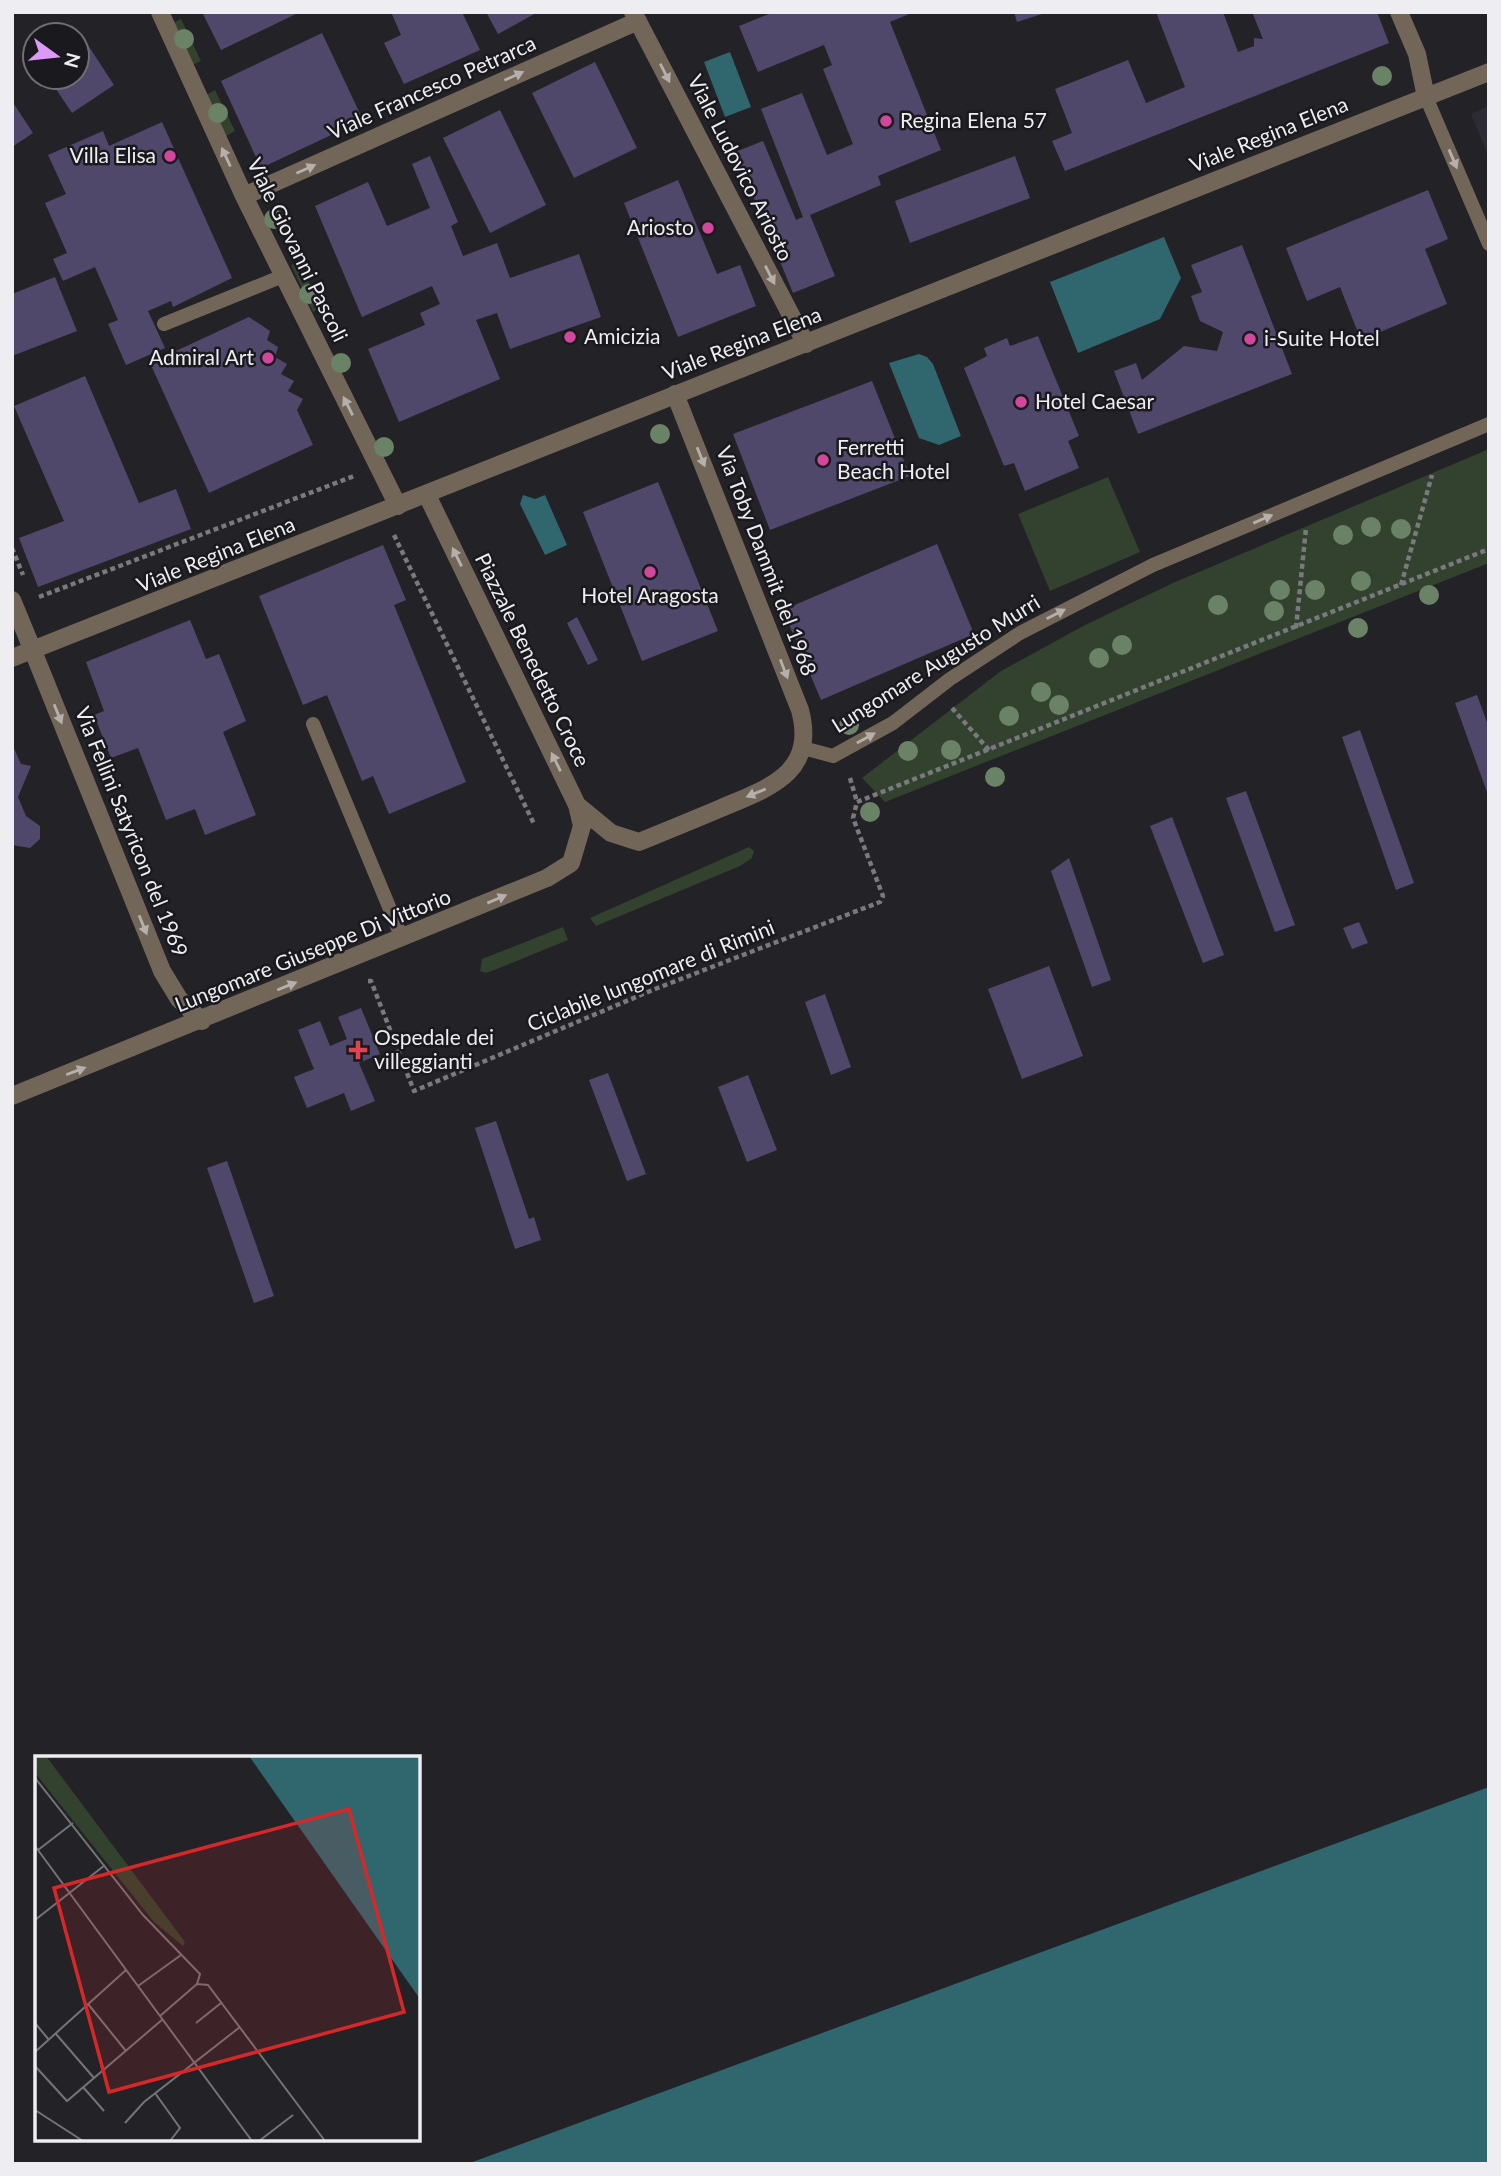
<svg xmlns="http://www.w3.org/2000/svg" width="1501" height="2176" viewBox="0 0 1501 2176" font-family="Lato,sans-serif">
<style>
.built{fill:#2d2b35}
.green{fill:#32422e}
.water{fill:#30666e}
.building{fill:#50486b}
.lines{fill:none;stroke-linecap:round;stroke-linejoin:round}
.path{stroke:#7a797e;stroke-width:4.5;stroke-dasharray:5 3.5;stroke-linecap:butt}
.service{stroke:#726658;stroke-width:14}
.minor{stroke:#726658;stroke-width:18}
.tertiary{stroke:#726658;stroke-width:18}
.tree{fill:#6a8266}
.oneway{fill:#b6b0ac}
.hotel-dot{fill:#d1479c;stroke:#1a191e;stroke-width:2.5}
.health-dot{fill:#e0444e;stroke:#1a191e;stroke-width:2.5}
.labels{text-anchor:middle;stroke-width:5;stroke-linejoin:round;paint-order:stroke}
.street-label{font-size:21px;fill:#eeedf1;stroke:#1a191e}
.poi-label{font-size:21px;fill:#eeedf1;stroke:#1a191e;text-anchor:start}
.inset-road{fill:none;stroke:#747378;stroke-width:2}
.view{fill:#d62828;fill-opacity:0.15;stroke:#d62828;stroke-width:3.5}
.inset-edge{fill:none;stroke:#eeedf1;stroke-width:3.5}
</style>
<rect width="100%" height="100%" fill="#232227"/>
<path class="built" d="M 1489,106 L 1489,157 L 1471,114 Z"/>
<path class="green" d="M 181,19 L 201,61 L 192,65 L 173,23 Z
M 215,90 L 235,131 L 226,136 L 206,95 Z
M 299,261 L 321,308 L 313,312 L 291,265 Z
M 1489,449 L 1489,563 L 885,802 L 862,778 L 1001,671 L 1085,625 L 1173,583 Z
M 1108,477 L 1140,552 L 1050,591 L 1018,514 Z
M 749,847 L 754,851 L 752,858 L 740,866 L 596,926 L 590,918 Z
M 563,927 L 568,940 L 497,969 L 486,973 L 480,971 L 482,959 Z"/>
<path class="water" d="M 730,52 L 751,107 L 725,117 L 704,62 Z
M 1164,237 L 1181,278 L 1160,319 L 1078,353 L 1050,282 Z
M 919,354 L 927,357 L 933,364 L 961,436 L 939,445 L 919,438 L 889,363 Z
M 523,495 L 535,499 L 545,495 L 567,545 L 545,555 L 520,504 Z
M 1489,1787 L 1489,2164 L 467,2164 Z"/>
<path class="building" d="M 202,12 L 300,12 L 221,50 Z
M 391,12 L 462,12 L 480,50 L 404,84 L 384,43 L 401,35 Z
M 486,12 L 538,12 L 498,34 Z
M 774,12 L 914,12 L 890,22 L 941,150 L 878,176 L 881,185 L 810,215 L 835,276 L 793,293 L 735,152 L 763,141 L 796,220 L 803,217 L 761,109 L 802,93 L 827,155 L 853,144 L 823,69 L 832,65 L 824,45 L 758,72 L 739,26 Z
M 1014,12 L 1045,12 L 1045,13 L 1017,22 Z
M 1156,12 L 1223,12 L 1238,52 L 1254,46 L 1254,38 L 1263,39 L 1252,12 L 1377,12 L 1389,43 L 1065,171 L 1052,141 L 1072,133 L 1055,89 L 1128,60 L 1146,103 L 1185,87 Z
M 322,33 L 363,120 L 261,168 L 221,81 Z
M 86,42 L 114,85 L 72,113 L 48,77 L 77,77 L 77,48 Z
M 595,62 L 637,148 L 574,178 L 532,93 Z
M 12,101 L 33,133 L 12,147 Z
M 500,110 L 546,205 L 490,233 L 443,138 Z
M 162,122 L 232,278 L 173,307 L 171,301 L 148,311 L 165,348 L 126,365 L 108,324 L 118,320 L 95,267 L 63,281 L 53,259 L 67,253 L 45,203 L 66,194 L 48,155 L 103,131 L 109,146 Z
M 430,156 L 458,222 L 451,226 L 463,256 L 497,243 L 510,278 L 579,254 L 601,317 L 510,349 L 497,313 L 476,320 L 500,379 L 399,422 L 368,349 L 425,325 L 420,313 L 440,304 L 432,286 L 362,317 L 315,206 L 368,182 L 387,226 L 430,208 L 412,164 Z
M 1015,156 L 1030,198 L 910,243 L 895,201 Z
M 678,180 L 717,274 L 740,265 L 756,306 L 678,337 L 624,203 Z
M 1428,190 L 1448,239 L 1425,249 L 1447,304 L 1361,340 L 1340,287 L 1307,301 L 1286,248 Z
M 1242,245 L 1292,374 L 1138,434 L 1114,371 L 1136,363 L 1142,380 L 1184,346 L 1217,351 L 1223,332 L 1200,321 L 1191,296 L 1202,292 L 1191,265 Z
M 55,277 L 77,331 L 12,356 L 12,294 Z
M 249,317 L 270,331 L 267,340 L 278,347 L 275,357 L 287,364 L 281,374 L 294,381 L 288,391 L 303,399 L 297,410 L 313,445 L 209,493 L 150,363 Z
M 1038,336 L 1079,436 L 1068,441 L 1079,468 L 1025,491 L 1014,463 L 1004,466 L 964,368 L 987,356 L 984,348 L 1007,338 L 1010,346 Z
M 85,376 L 139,503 L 176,489 L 191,529 L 38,587 L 19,538 L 64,521 L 14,406 Z
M 872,381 L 910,476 L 770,530 L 733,434 Z
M 658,482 L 718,631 L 642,661 L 583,512 Z
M 937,544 L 974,634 L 821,700 L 783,610 Z
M 383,545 L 406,600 L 394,605 L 466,782 L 389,814 L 373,776 L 362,781 L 327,695 L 303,705 L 259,596 Z
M 577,617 L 598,660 L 588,665 L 567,623 Z
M 190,620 L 206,659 L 219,654 L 246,721 L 223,732 L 256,815 L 205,835 L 195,809 L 166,820 L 138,748 L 111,758 L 94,715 L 104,711 L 86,662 Z
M 1477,695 L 1489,728 L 1488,795 L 1455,703 Z
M 1360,730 L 1414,883 L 1396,890 L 1342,737 Z
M 12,744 L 21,764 L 31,766 L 18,797 L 26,816 L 40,826 L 40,839 L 30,848 L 12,845 Z
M 1246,791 L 1295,925 L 1275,932 L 1226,798 Z
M 1172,817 L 1224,955 L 1203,963 L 1150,826 Z
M 1069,858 L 1111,980 L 1092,987 L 1051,871 Z
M 1359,922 L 1368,943 L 1352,949 L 1343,928 Z
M 1049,966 L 1083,1056 L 1022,1079 L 988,989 Z
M 825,994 L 851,1067 L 831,1075 L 805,1002 Z
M 361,1008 L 380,1054 L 359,1063 L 375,1101 L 351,1111 L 344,1093 L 307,1108 L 294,1077 L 314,1069 L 298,1030 L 320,1021 L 330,1046 L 347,1039 L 338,1017 Z
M 608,1073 L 646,1174 L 627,1181 L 589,1080 Z
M 748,1075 L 777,1150 L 747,1162 L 718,1087 Z
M 496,1121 L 529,1219 L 534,1217 L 541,1240 L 515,1249 L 475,1128 Z
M 227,1161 L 274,1296 L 254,1303 L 207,1168 Z"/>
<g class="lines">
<path class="path" d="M 394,535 L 534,824
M 12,548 L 23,575
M 1401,585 L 1432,475
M 39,597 L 354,476
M 1296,628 L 1306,528
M 952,708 L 989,750
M 850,778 L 857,802
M 857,802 L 1489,549
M 368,981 L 371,981 L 414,1091 L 655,989 L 880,902 L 883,896 L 853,818 L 857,802"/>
<path class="service" d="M 1426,97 L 1489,244
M 164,324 L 283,276
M 313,724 L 402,938
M 803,748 L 833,756 L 893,723 L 950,679 L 1020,633 L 1153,565 L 1489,424"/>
<path class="minor" d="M 160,12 L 244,196 L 398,506
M 633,12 L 806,344
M 1399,12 L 1417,54 L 1426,97
M 244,196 L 638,21
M 427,495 L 577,805 L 611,833 L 639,842 C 666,831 693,820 719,809 C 768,788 817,774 800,710 L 675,394
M 33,651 L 162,971 L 179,999 L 202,1021
M 12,1096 L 547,878 L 571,863 L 582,826 L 577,805"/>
<path class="tertiary" d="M 12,600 L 33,651
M 12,658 L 1489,72"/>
</g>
<g class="tree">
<circle cx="184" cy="39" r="10"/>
<circle cx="1382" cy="76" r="10"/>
<circle cx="218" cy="113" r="10"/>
<circle cx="274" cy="219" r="10"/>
<circle cx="309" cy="294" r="10"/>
<circle cx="341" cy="363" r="10"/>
<circle cx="660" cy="434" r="10"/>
<circle cx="384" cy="447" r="10"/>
<circle cx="1371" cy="527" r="10"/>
<circle cx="1401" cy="529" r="10"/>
<circle cx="1343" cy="535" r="10"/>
<circle cx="1361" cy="581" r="10"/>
<circle cx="1280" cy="590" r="10"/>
<circle cx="1315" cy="590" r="10"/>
<circle cx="1429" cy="595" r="10"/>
<circle cx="1218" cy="605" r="10"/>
<circle cx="1274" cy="611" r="10"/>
<circle cx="1358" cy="628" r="10"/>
<circle cx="1122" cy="645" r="10"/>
<circle cx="1099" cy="658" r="10"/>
<circle cx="1041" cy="692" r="10"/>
<circle cx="1059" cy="705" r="10"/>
<circle cx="1009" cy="716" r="10"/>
<circle cx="849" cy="725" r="10"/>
<circle cx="951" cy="750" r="10"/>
<circle cx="908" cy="751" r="10"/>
<circle cx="995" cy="777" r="10"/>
<circle cx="870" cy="812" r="10"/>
</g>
<defs><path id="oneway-solid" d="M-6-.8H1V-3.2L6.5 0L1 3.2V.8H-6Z" transform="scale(1.75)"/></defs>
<g class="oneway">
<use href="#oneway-solid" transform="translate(665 73) rotate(63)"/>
<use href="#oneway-solid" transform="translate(514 76) rotate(-24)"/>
<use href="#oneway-solid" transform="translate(226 157) rotate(-115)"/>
<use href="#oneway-solid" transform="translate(1453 159) rotate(67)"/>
<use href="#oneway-solid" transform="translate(306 169) rotate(-24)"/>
<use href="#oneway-solid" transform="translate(770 275) rotate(63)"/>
<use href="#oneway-solid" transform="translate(348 406) rotate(-117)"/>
<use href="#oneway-solid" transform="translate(701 457) rotate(68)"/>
<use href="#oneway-solid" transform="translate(1263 519) rotate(-23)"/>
<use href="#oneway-solid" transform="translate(457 557) rotate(-116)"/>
<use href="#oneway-solid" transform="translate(1056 614) rotate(-27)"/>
<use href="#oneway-solid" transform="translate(784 669) rotate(69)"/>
<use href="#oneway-solid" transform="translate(58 714) rotate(68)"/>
<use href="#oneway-solid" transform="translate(866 738) rotate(-29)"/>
<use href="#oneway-solid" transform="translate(556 762) rotate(-116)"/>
<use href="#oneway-solid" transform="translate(756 793) rotate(158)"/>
<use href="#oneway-solid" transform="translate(497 899) rotate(-23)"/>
<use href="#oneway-solid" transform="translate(143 925) rotate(68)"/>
<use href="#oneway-solid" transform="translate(287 986) rotate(-22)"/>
<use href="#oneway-solid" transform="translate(76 1071) rotate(-21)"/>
</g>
<g class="hotel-dot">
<circle cx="886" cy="121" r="7"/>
<circle cx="170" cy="156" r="7"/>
<circle cx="708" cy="228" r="7"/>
<circle cx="570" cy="337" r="7"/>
<circle cx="1250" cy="339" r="7"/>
<circle cx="268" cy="358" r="7"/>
<circle cx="1021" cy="402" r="7"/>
<circle cx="823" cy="460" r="7"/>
<circle cx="650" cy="572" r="7"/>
</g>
<path class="health-dot" d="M354.5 1039.5h7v7h7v7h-7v7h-7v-7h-7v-7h7z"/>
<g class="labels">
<g class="street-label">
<text transform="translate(432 88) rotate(-24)" y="7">Viale Francesco Petrarca</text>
<text transform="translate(1269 135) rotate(-22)" y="7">Viale Regina Elena</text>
<text transform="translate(740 168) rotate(63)" y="7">Viale Ludovico Ariosto</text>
<text transform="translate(297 250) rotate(64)" y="7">Viale Giovanni Pascoli</text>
<text transform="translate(742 344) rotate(-21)" y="7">Viale Regina Elena</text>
<text transform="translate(216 555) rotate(-22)" y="7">Viale Regina Elena</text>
<text transform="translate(766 561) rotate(69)" y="7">Via Toby Dammit del 1968</text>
<text transform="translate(532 660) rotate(64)" y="7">Piazzale Benedetto Croce</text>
<text transform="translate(936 664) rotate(-32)" y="7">Lungomare Augusto Murri</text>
<text transform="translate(131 832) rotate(68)" y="7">Via Fellini Satyricon del 1969</text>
<text transform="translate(313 951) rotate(-22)" y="7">Lungomare Giuseppe Di Vittorio</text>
<text transform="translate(651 976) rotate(-22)" y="7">Ciclabile lungomare di Rimini</text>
</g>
<g class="poi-label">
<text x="900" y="128">Regina Elena 57</text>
<text x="156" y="163" text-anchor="end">Villa Elisa</text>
<text x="694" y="235" text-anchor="end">Ariosto</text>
<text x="584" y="344">Amicizia</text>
<text x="1264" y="346">i-Suite Hotel</text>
<text x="254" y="365" text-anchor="end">Admiral Art</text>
<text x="1035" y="409">Hotel Caesar</text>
<text x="837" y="455">Ferretti<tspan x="837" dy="24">Beach Hotel</tspan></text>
<text x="650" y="603" text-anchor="middle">Hotel Aragosta</text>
<text x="374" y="1045">Ospedale dei<tspan x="374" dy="24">villeggianti</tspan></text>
</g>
</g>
<g transform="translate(35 1756)">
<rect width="385" height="385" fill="#232227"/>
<path d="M 0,0 L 11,0 L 150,186 L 148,190 L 119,166 L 0,17 Z" fill="#32422e"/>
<path d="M 214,0 L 385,0 L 385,243 Z" fill="#30666e"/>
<path class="inset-road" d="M 0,22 L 108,159 L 165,218 L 162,228 L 125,260M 0,90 L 217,385M 3,94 L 38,67M 0,164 L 70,109M 162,228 L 173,229 L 290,385M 103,230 L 146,199M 53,248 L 91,295M 0,267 L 14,284M 161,267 L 186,247M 21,278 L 59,322M 0,296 L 91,214M 0,310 L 32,345 L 128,263M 48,331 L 69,355M 120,337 L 145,372 L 135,385M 0,354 L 48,385M 90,367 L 109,346 L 205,271M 224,385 L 258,359"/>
<path class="view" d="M 314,53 L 369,256 L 74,336 L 19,132 Z"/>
<rect width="385" height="385" class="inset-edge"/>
</g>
<rect width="1501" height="2176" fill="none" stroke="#eeedf1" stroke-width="28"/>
<g transform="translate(56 56) rotate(105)"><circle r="33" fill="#1a191e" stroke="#6f6e72" stroke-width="2"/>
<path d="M0-5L12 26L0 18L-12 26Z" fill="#db9af6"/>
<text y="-10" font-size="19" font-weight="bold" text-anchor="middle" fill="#eeedf1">N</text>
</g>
</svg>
